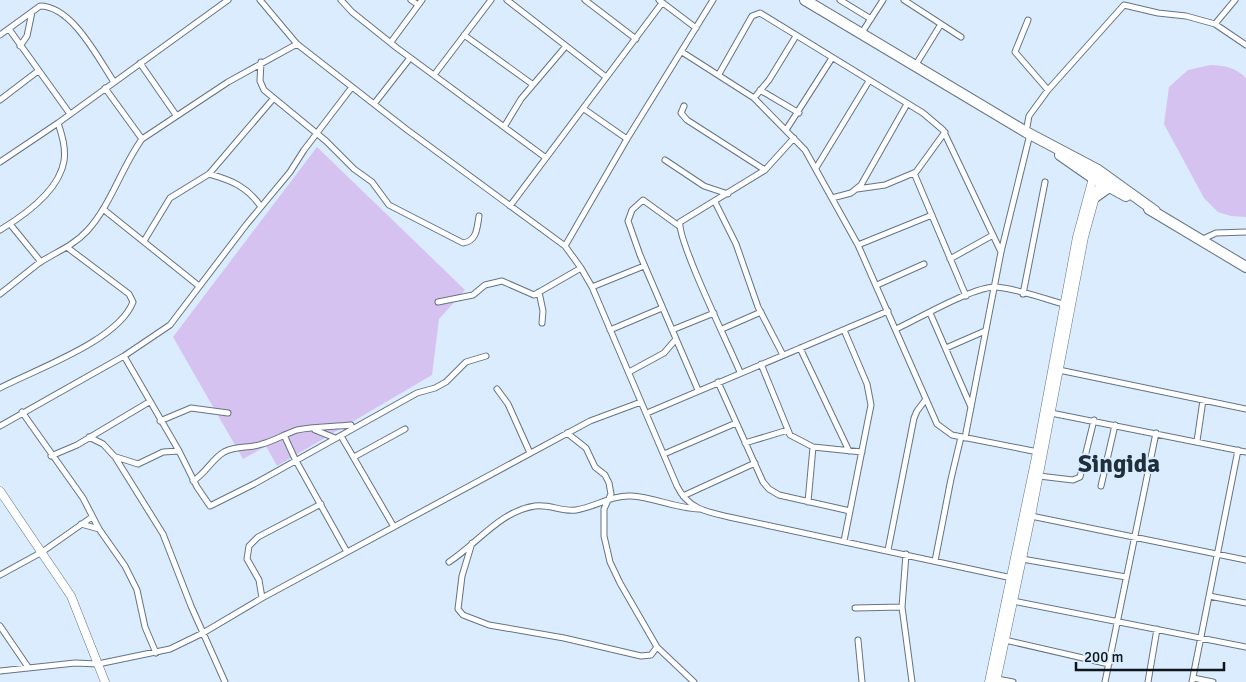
<svg xmlns="http://www.w3.org/2000/svg" width="1246" height="682" viewBox="0 0 1246 682" font-family="Signika,sans-serif">
<style>
.green{fill:#d5c2f0}
.lines{fill:none;stroke-linecap:round;stroke-linejoin:round}
.street-casing{stroke:#637483;stroke-width:7}
.secondary-casing{stroke:#637483;stroke-width:9}
.highway-casing{stroke:#637483;stroke-width:12}
.street{stroke:#fff;stroke-width:5}
.secondary{stroke:#fff;stroke-width:8}
.highway{stroke:#fff;stroke-width:10}
.labels{text-anchor:middle;stroke-width:4;stroke-linejoin:round;paint-order:stroke}
.town-label{font-size:25px;font-weight:bold;fill:#202f3c;stroke:#daecfe}
</style>
<rect width="100%" height="100%" fill="#daecfe"/>
<path class="green" d="M 1210,65 C 1224,65 1236,68 1246,78 L 1246,217 L 1231,216 L 1218,212 L 1204,198 L 1164,124 L 1169,87 L 1188,70 Z
M 317,147 L 465,290 L 439,319 L 432,375 L 277,466 L 266,446 L 243,459 L 173,337 Z"/>
<g class="lines">
<g class="street-casing">
<path id="street" d="M 260,0 L 297,44 L 406,129 L 565,246 L 581,268 L 592,287 L 677,486 C 688,509 707,512 729,517 L 1012,578
M 341,0 L 352,12 L 397,48 L 546,158
M 411,0 L 418,5
M 507,0 L 606,77
M 585,0 L 636,39
M 659,0 L 696,28
M 840,0 L 871,19
M 904,0 L 961,37
M 1028,20 L 1015,52 L 1048,90
M 1215,24 L 1235,0
M 9,29 L 70,114
M 861,34 L 883,0
M 0,35 L 40,6 C 72,6 98,58 114,82
M 464,35 L 532,84
M 391,42 L 422,0
M 20,46 L 27,36 L 32,12
M 682,52 L 754,98 L 805,150 L 858,245 L 937,424 L 952,435 L 1038,452
M 261,62 L 260,81 L 264,90 L 326,141 L 354,169 L 372,182 L 389,205 L 463,243 C 477,241 477,228 479,216
M 140,63 L 176,115
M 915,66 L 941,24
M 719,74 L 752,16 L 760,13 L 923,113 L 943,130 L 1001,252
M 434,75 L 491,0
M 105,88 L 142,139
M 760,90 L 799,113
M 754,98 L 769,80 L 796,36
M 0,100 L 38,71
M 374,104 L 410,58
M 684,106 L 681,113 L 687,120 L 765,170
M 584,109 L 627,139
M 504,127 L 521,99 L 566,46
M 786,130 L 832,58
M 1026,132 L 1029,116 L 1048,90 L 1124,5 L 1158,13 L 1186,16 L 1215,24 L 1246,45
M 665,160 L 704,186 L 728,194
M 0,162 L 58,123 L 228,0
M 816,168 L 869,81
M 914,173 L 966,296
M 209,174 C 231,180 248,187 261,207
M 857,189 L 885,185 L 916,172 L 945,132
M 832,198 L 851,193 L 861,185 L 907,104
M 715,202 L 736,244 L 758,307 L 783,355
M 510,206 L 662,3
M 103,209 L 199,286
M 10,224 L 41,262
M 679,226 L 643,200 L 632,210 L 628,221 L 640,255 L 698,390
M 0,230 C 25,215 59,191 64,161 C 66,148 62,135 58,123
M 1203,239 L 1216,233 L 1246,232
M 144,241 L 170,198 L 209,174 L 273,99
M 858,245 L 932,215
M 565,246 L 627,139 L 713,0
M 950,259 L 993,235
M 877,285 L 924,264
M 592,287 L 644,266
M 539,292 L 543,311 L 542,323
M 0,294 C 13,284 26,273 39,263 C 56,252 73,246 87,231 C 111,205 121,168 142,139 L 228,82 L 297,44
M 1023,294 L 1045,182
M 438,302 L 473,295 L 485,285 L 502,281 L 534,295 L 581,268
M 930,313 L 971,407
M 722,329 L 761,312
M 896,329 C 918,319 974,286 996,287 C 1015,288 1048,300 1067,305
M 610,330 L 662,308
M 672,330 L 714,313
M 844,330 L 867,384 L 871,405 L 844,541
M 800,348 L 849,451
M 946,348 L 985,331
M 124,356 L 179,451 L 197,487 L 210,506 L 254,484 L 417,393 L 435,388 L 446,382 L 466,362 L 486,356
M 761,364 L 790,435 L 813,447 L 862,452
M 1059,370 L 1246,409
M 629,372 L 664,353 L 676,339
M 740,372 C 730,348 677,240 680,222 L 765,170 L 794,138
M 718,382 L 763,482 L 769,489 L 779,495 L 850,511
M 0,388 C 36,369 118,341 133,302 L 129,294 L 68,248
M 497,389 L 508,404 L 530,453
M 22,412 L 83,498 L 99,529 L 125,566 L 137,590 L 145,627 L 156,653
M 647,413 L 888,311
M 1051,413 L 1246,452
M 160,421 L 191,408 L 228,413
M 0,426 L 124,356 L 170,325 L 246,225 L 290,172 L 304,150 L 352,87
M 315,430 L 335,438
M 567,433 L 586,448 L 595,467 L 605,475 L 609,483 L 611,494 L 604,509 L 604,536 L 610,562 L 620,583 L 657,647 L 694,682
M 284,435 L 295,459 L 347,552
M 341,436 L 394,527
M 89,437 L 103,444 L 115,457 L 163,534 L 191,606 L 225,682
M 965,438 L 1001,252 L 1030,134
M 1197,441 L 1203,400
M 745,443 L 788,430
M 664,454 L 736,423
M 51,456 L 77,445 L 149,402
M 116,457 L 138,464 L 163,452 L 179,451
M 354,457 L 405,429
M 1039,476 L 1073,480 L 1080,477 L 1094,420
M 193,481 C 206,473 212,459 224,452 C 238,445 248,449 262,444 C 274,441 285,434 297,430 C 314,426 334,427 351,425
M 1101,486 L 1115,425
M 683,496 L 755,463
M 808,502 L 813,447
M 1031,516 L 1246,560
M 81,524 L 99,529
M 472,543 L 462,576 L 458,609 L 463,615 L 489,625 L 564,638 L 641,656 L 651,655 L 657,647
M 888,550 L 914,418 L 917,411 L 926,399
M 906,554 L 902,607 L 912,682
M 1022,559 L 1126,577
M 935,561 L 951,479 L 961,437
M 449,562 C 477,544 500,511 535,506 C 550,504 562,512 576,510 C 595,507 612,495 631,496 C 653,497 675,508 699,509
M 0,575 L 42,552 L 92,517
M 1209,596 L 1246,603
M 262,598 L 259,580 L 247,559 L 249,546 L 258,537 L 321,504
M 1013,601 L 1246,647
M 855,608 L 902,607
M 0,626 L 28,667
M 858,640 L 862,682
M 1005,640 L 1109,664
M 0,671 L 75,663 L 98,664 L 170,649 L 203,633 L 262,598 L 590,421 L 641,402
M 1193,678 L 1213,682
M 997,679 L 1013,682
M 1105,682 L 1156,433
M 1148,682 L 1157,629
M 1192,682 L 1238,450"/>
</g>
<g class="secondary-casing">
<path id="secondary" d="M 0,491 L 71,596 L 105,682
M 989,682 L 1037,452 L 1077,237 L 1093,178
M 996,682 L 1031,516 L 1084,237 L 1095,197 L 1103,178"/>
</g>
<g class="highway-casing">
<path id="highway" d="M 805,0 L 1026,132 L 1098,170 L 1155,211
M 1060,155 L 1093,178 L 1126,196
M 1095,197 L 1109,187
M 1149,209 L 1246,267"/>
</g>
<use href="#street" class="street"/>
<use href="#secondary" class="secondary"/>
<use href="#highway" class="highway"/>
</g>
<g class="labels">
<g class="town-label">
<text x="1119" y="472">Singida</text>
</g>
</g>
<path d="M1076 662v8h148v-8" fill="none" stroke="#0f161b" stroke-width="2.5"/>
<text x="1084" y="662" font-size="15" fill="#0f161b" stroke="#daecfe" stroke-width="4" paint-order="stroke">200 m</text>
</svg>
